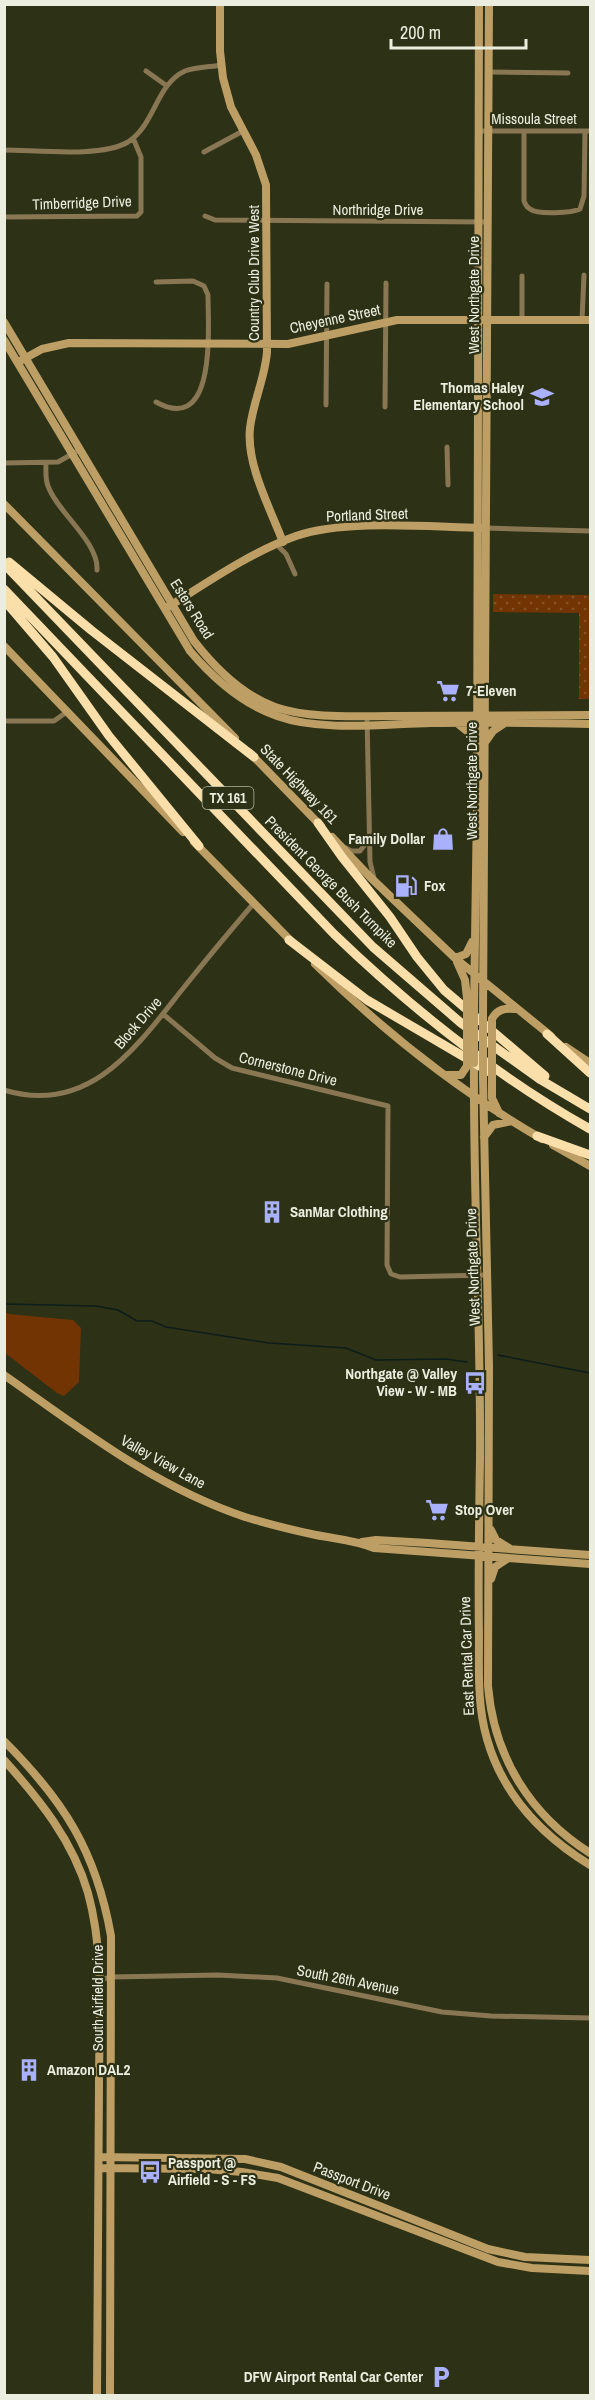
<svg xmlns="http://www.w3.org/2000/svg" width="595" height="2400" viewBox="0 0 595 2400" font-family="'Archivo Narrow',sans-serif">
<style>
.grass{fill:url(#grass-dots)}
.green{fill:#723403}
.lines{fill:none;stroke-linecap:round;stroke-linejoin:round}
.stream{stroke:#0c1d1a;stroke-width:1.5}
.street{stroke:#897754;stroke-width:5}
.secondary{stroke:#bd9f66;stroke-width:8}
.highway{stroke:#fadfab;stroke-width:9}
.secondary-bridge{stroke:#bd9f66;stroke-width:8}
.labels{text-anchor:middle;stroke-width:4.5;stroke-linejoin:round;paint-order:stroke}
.shield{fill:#2d3116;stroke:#b2b5a2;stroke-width:1.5}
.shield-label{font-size:14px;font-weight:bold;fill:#ebeede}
.street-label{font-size:15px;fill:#ebeede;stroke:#2d3116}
.poi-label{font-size:15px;font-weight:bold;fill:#ebeede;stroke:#2d3116;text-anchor:start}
</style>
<defs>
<pattern id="grass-dots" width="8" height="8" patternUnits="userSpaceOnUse" patternTransform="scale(1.5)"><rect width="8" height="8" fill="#723403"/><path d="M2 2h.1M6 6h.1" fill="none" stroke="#865227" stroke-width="1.8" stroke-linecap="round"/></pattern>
</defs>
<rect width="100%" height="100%" fill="#2d3116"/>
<path class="grass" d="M 493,594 L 590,595 L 590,699 L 579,699 L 579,613 L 493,612 Z"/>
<path class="green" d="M 4,1312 L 9,1314 L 73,1320 L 81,1328 L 79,1382 L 64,1396 L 57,1393 L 5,1353 Z"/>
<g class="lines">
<path class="stream" d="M 4,1304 L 96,1306 L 118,1310 L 137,1321 L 152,1321 L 166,1327 L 269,1343 L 346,1348 L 376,1360 L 445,1359 L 467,1362
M 498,1355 L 590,1373"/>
<path class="street" d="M 146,71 L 167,86
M 489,72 L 568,73
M 478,131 L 590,131
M 524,131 L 524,201 C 526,205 526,207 530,209 C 538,215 572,213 580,209 L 584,196 L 585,131
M 4,150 C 36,150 101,158 128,142 C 155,125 156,84 185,71 C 196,67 210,67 222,65
M 204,152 L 243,131
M 205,216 L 215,220 L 488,222
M 4,217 L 137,216 L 141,212 L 141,157 L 133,138
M 156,282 L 193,281 L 204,286 L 208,295 C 208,328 217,436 156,402
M 522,319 L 522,276
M 582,320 L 584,275
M 326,405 L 327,284
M 385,407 L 386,283
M 447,447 L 448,485
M 4,463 L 58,462 L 81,449
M 46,463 C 46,471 45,478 48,486 C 57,512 99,542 97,570
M 486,528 L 590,531
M 277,545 L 286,554 L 295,574
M 367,716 L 370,862 L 374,878
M 4,721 L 54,721 L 68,711
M 346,848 L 351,851 L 360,851 L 369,839
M 163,1014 L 215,1058 L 232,1068 L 388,1106 L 387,1265 L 391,1274 L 400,1277 L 486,1275
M 4,1090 C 88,1116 136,1048 181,991 C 205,961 229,932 254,903
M 99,1980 L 112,1977 L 218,1975 L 277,1978 L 442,2012 L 491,2016 L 590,2018"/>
<path class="secondary" d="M 220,4 L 220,51 L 223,78 L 231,107 L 256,155 L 266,185 L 267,352 C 265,378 253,402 250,428 C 246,464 270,508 283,542
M 4,322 L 194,641 C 215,668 242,695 275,707 C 309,719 357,716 393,716 C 459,716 525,715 590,715
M 4,340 L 190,651 C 213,678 242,704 277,716 C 322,732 383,724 431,723 C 484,722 537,723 590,724
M 22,360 L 42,349 L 69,343 L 288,344 L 397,320 L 590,320
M 4,504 L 235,738
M 168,607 C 208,582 251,552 296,536 C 346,519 428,527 482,528
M 4,646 L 183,832
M 458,724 L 468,732 L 476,743
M 486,741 L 493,731 L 505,723
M 250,753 L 321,826
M 332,837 L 370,877 L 455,958 L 551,1036
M 194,842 L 293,943
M 455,958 L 466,954 L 472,942
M 457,962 L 465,980 L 467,998
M 315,964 C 383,1031 459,1091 542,1139
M 474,1008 L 477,804 L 479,4
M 483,1014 L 489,4
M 492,1019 C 497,1009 505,1008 515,1009
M 566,1047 L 590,1063
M 474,1063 C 473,1195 481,1326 480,1458 C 479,1517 478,1576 479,1635 C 479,1670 477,1705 487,1739 C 503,1795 541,1835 590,1865
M 447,1075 L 461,1075 L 467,1066
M 483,1078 L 489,1366 L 488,1686 C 494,1757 530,1815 590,1853
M 492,1086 L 492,1098 L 499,1113
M 484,1137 L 493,1125 L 512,1121
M 553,1145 L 590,1166
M 4,1375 C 81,1429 155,1487 245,1517 C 268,1524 292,1530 316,1535 C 336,1539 355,1540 374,1548 L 590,1564
M 491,1530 L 496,1540 L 509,1548
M 362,1542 L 376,1540 L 428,1543 L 590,1555
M 491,1579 L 495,1567 L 507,1559
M 4,1741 C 64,1801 96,1851 111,1936 L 110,2396
M 4,1760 C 40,1800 73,1841 88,1893 C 105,1955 99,2020 99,2083 C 99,2187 98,2291 97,2396
M 99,2157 L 245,2159 L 281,2167 L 488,2249 L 525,2257 L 590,2260
M 99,2168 L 207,2169 L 242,2172 L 278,2178 L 498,2262 L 532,2268 L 590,2271"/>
<path class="highway" d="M 9,562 L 91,630 L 254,757
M 4,564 L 373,947 L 461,1023 L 541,1080 L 590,1109
M 4,589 L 334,934 C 412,1009 496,1076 590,1129
M 4,600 L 53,657 L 109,736 L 199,846
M 318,823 L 342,857 L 390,917 L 417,957 L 444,990 L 545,1076
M 289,940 L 367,1000 L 490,1072
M 547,1034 L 590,1073
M 537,1136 L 590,1155"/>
<path class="secondary-bridge" d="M 492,1019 L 492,1086
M 474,1063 L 474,1008
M 467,1066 L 467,998
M 483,1078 L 483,1014"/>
</g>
<defs>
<g id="school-bare" transform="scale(1.8)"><path d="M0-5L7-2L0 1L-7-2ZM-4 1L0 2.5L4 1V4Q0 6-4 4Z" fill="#a9b0fc" stroke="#2d3116" stroke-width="2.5" paint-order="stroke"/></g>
<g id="supermarket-bare" transform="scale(1.8)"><path d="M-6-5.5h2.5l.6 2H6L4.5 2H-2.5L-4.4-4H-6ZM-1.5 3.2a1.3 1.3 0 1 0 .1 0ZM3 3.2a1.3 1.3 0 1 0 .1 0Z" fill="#a9b0fc" stroke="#2d3116" stroke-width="2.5" paint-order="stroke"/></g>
<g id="shop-bare" transform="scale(1.8)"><path d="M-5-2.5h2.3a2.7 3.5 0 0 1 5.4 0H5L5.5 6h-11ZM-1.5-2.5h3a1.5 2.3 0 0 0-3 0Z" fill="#a9b0fc" stroke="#2d3116" stroke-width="2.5" paint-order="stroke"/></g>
<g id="fuel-bare" transform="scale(1.8)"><path d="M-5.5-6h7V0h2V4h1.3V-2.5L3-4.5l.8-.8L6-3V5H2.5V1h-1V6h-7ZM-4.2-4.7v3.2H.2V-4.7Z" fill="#a9b0fc" stroke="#2d3116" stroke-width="2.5" paint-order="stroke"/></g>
<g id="building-bare" transform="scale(1.8)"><path d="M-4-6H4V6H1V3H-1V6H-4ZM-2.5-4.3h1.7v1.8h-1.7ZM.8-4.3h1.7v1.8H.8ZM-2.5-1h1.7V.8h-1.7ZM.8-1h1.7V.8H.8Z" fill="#a9b0fc" stroke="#2d3116" stroke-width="2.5" paint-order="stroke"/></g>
<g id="bus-bare" transform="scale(1.8)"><path d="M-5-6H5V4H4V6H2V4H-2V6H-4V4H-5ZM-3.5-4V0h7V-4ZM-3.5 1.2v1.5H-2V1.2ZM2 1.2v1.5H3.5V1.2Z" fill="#a9b0fc" stroke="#2d3116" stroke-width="2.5" paint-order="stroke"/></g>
<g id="parking-bare" transform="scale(1.8)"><path d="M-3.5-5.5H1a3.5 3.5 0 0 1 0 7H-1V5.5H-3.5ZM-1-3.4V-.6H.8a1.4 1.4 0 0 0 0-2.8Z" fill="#a9b0fc" stroke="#2d3116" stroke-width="2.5" paint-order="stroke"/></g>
</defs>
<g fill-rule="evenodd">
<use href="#school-bare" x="542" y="397"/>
<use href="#supermarket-bare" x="448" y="691"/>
<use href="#shop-bare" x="443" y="839"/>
<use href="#fuel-bare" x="406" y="886"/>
<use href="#building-bare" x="272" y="1212"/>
<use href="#bus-bare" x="475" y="1383"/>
<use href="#supermarket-bare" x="437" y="1510"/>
<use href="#building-bare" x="29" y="2070"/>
<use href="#bus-bare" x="150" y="2172"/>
<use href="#parking-bare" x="441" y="2377"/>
</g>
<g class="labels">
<rect class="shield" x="202.5" y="787" width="51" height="22" rx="4.5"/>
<g class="shield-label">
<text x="228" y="803">TX 161</text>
</g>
<g class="street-label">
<text x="534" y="124">Missoula Street</text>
<text transform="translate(82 203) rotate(-2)" y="5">Timberridge Drive</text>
<text x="378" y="215">Northridge Drive</text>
<text transform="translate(254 273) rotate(-90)" y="5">Country Club Drive West</text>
<text transform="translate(474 295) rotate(-90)" y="5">West Northgate Drive</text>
<text transform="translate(335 319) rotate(-12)" y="5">Cheyenne Street</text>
<text transform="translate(367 515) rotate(-2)" y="5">Portland Street</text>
<text transform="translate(192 609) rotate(58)" y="5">Esters Road</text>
<text transform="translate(472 781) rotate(-90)" y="5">West Northgate Drive</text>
<text transform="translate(299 784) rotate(46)" y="5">State Highway 161</text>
<text transform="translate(331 882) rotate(45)" y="5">President George Bush Turnpike</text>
<text transform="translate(138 1023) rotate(-49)" y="5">Block Drive</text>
<text transform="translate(288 1069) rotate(14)" y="5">Cornerstone Drive</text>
<text transform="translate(473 1267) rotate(-92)" y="5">West Northgate Drive</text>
<text transform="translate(163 1462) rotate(29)" y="5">Valley View Lane</text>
<text transform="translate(467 1656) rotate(-92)" y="5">East Rental Car Drive</text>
<text transform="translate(348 1980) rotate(11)" y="5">South 26th Avenue</text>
<text transform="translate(98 1998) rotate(-90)" y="5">South Airfield Drive</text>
<text transform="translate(352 2181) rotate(21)" y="5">Passport Drive</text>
</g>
<g class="poi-label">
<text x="524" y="393" text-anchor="end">Thomas Haley<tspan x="524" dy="17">Elementary School</tspan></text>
<text x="466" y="696">7-Eleven</text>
<text x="425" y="844" text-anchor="end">Family Dollar</text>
<text x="424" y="891">Fox</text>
<text x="290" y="1217">SanMar Clothing</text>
<text x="457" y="1379" text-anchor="end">Northgate @ Valley<tspan x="457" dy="17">View - W - MB</tspan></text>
<text x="455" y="1515">Stop Over</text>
<text x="47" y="2075">Amazon DAL2</text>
<text x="168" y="2168">Passport @<tspan x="168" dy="17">Airfield - S - FS</tspan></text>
<text x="423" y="2382" text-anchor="end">DFW Airport Rental Car Center</text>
</g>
</g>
<rect width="595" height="2400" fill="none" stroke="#ebeede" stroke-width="12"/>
<path d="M391 39v9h135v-9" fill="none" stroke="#ebeede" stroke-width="3"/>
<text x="400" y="39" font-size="18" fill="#ebeede" stroke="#2d3116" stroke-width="4.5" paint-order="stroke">200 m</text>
</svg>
